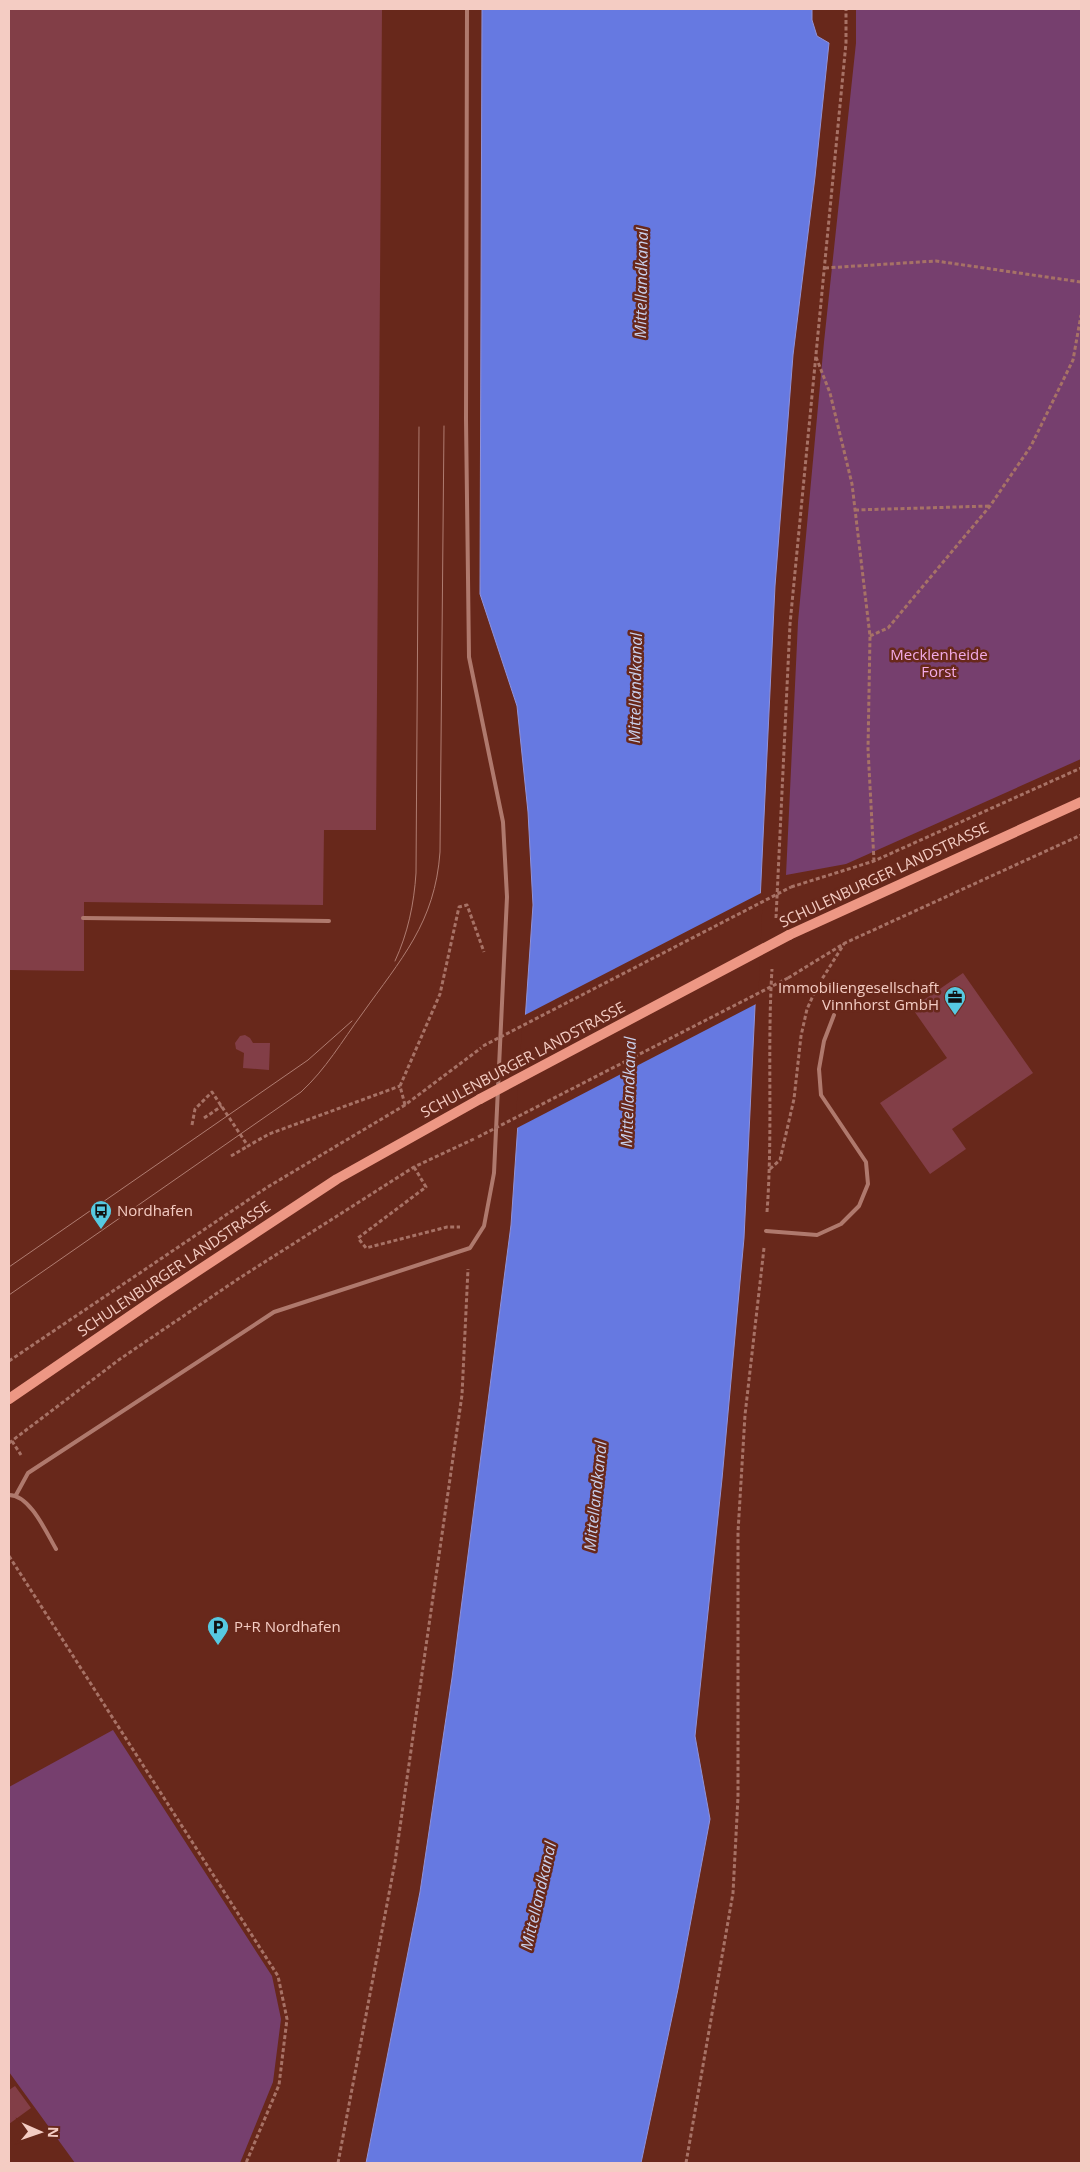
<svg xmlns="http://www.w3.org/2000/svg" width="1090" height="2172" viewBox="0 0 1090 2172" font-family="'Open Sans',sans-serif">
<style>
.green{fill:#763f6e}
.water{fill:#6679e1;stroke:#9192d8}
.pier{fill:#68281b}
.building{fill:#823e47}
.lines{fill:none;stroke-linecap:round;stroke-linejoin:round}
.path{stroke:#a77266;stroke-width:3;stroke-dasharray:4 2.5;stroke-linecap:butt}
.service{stroke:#af796d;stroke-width:4}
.secondary{stroke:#ed9784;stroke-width:10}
.tram{stroke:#af7c71;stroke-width:1}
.path-bridge{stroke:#a77266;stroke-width:3;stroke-dasharray:4 2.5;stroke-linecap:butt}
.secondary-bridge{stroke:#ed9784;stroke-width:10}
.labels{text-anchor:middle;stroke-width:5;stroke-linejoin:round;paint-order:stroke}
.park-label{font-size:15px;fill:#f3abe6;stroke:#68281b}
.street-label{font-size:15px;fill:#f4ccc3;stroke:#68281b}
.poi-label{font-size:15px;fill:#f4ccc3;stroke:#68281b;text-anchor:start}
.water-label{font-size:16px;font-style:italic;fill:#cad1ec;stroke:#68281b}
</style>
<rect width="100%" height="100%" fill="#68281b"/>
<path class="green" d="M 856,9 L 1081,9 L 1081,759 L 846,864 L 786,875 L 798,622 L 824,342 L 856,43 Z
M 113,1730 L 272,1976 L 281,2019 L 273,2082 L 240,2163 L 75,2163 L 9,2072 L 9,1787 Z"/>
<path class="water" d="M 482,9 L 812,9 L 812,20 L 817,36 L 829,43 L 815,177 L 793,355 L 775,586 L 744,1238 L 722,1479 L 695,1736 L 710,1819 L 678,1989 L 641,2163 L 366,2163 L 420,1892 L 452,1678 L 511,1225 L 533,905 L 528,812 L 517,706 L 480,594 Z"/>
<path class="pier" d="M 763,892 L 758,1003 L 515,1129 L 523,1016 Z"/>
<path class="building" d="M 9,9 L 382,9 L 376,830 L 324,830 L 323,905 L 84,902 L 84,971 L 9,970 Z
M 963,973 L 1033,1073 L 952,1129 L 966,1149 L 930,1174 L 880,1103 L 947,1058 L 912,1008 Z
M 245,1035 L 250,1038 L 253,1043 L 270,1043 L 269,1070 L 243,1068 L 244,1053 L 236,1049 L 235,1043 L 240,1036 Z
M 15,2086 L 31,2108 L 9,2124 L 9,2090 Z"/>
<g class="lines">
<path class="path" d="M 825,268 L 936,261 L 1081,282
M 816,357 L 830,393 L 852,484 L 870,636 L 868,749 L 874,861
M 855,510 L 990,506
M 870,636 L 888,628 L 990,506 L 1031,446 L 1073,360 L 1081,315
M 791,887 L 874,861 L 1081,768
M 776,918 L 790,624 L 846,43 L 846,9
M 788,978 L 845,943 L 1081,835
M 405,1105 L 400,1086 L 440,994 L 459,907 L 467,905 L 484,952
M 204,1118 L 222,1106
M 192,1125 L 195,1109 L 212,1092 L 248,1146 L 269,1134 L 400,1086
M 231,1156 L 248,1146
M 414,1167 L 426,1187 L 358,1238 L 366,1248 L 447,1227 L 460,1227
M 770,1169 L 780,1160 L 794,1099 L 801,1036 L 807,1009 L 817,987 L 844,944
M 767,1212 C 773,1131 767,1050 772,969
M 9,1361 L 266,1188 L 405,1105 L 481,1048
M 12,1441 L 21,1455
M 9,1443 L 120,1359 L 238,1279 L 414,1167 L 476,1138
M 9,1556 L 278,1976 L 287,2019 L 279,2085 L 246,2163
M 338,2163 L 395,1862 L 462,1395 L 468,1269
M 686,2163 L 733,1893 L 738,1797 L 738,1532 L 745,1415 L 764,1248"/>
<path class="service" d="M 83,918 L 329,921
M 766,1231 L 817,1235 L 841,1224 L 859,1206 L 868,1184 L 866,1162 L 821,1095 L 819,1069 L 824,1041 L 834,1015
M 9,1495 C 30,1495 46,1532 56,1549
M 16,1495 L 28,1473 L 274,1312 L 470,1248 L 484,1226 L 494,1173 L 507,897 L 503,822 L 469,657 L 466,419 L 467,9"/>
<path class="secondary" d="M 789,935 L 1081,802
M 9,1399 L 155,1299 L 337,1179 L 480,1099"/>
<path class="tram" d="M 395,961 C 408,933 414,904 416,873 L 419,427
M 9,1267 L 308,1060 L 352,1021
M 9,1295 L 301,1092 C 326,1069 342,1041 362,1014 C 401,959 435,923 440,852 L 444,426"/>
<path class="path-bridge" d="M 483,1046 L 791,887
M 478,1137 L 788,978"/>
<path class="secondary-bridge" d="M 480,1099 L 789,935"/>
</g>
<defs>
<g id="office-pin" transform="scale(1.125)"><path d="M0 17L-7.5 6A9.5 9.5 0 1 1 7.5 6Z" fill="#56c9e1" stroke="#68281b"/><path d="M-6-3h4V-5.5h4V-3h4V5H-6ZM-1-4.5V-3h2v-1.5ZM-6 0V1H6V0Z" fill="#111"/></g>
<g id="bus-pin" transform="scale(1.125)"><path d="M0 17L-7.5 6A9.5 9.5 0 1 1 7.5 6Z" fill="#56c9e1" stroke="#68281b"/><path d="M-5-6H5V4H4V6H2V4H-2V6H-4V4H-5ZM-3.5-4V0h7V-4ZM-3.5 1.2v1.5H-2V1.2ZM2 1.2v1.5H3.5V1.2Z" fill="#111"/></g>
<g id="parking-pin" transform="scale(1.125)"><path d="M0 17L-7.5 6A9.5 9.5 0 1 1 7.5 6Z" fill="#56c9e1" stroke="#68281b"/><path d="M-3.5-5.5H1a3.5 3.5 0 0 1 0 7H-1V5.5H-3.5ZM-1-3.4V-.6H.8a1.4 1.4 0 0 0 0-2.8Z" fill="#111"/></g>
</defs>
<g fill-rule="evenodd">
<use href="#office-pin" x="955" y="997"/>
<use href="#bus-pin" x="101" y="1211"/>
<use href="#parking-pin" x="218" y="1627"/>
</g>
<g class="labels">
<g class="park-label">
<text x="939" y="660">Mecklenheide<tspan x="939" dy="17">Forst</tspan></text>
</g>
<g class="street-label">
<text transform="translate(884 875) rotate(-25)" y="5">SCHULENBURGER LANDSTRASSE</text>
<text transform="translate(523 1060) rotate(-28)" y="5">SCHULENBURGER LANDSTRASSE</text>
<text transform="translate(174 1269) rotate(-34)" y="5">SCHULENBURGER LANDSTRASSE</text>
</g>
<g class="poi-label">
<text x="939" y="993" text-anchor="end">Immobiliengesellschaft<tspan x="939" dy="17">Vinnhorst GmbH</tspan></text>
<text x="117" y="1216">Nordhafen</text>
<text x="234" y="1632">P+R Nordhafen</text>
</g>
<g class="water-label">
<text transform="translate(641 283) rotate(-89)" y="6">Mittellandkanal</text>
<text transform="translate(635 688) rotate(-89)" y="6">Mittellandkanal</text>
<text transform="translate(628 1092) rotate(-88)" y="6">Mittellandkanal</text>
<text transform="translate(595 1496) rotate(-84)" y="6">Mittellandkanal</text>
<text transform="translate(538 1896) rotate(-77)" y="6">Mittellandkanal</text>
</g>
</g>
<rect width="1090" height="2172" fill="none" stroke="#f4ccc3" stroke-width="20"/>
<g transform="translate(40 2132) rotate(92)" stroke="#68281b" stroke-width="4" paint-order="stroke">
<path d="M0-4L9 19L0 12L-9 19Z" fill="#f4ccc3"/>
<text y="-8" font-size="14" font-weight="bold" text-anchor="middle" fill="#f4ccc3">N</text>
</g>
</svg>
